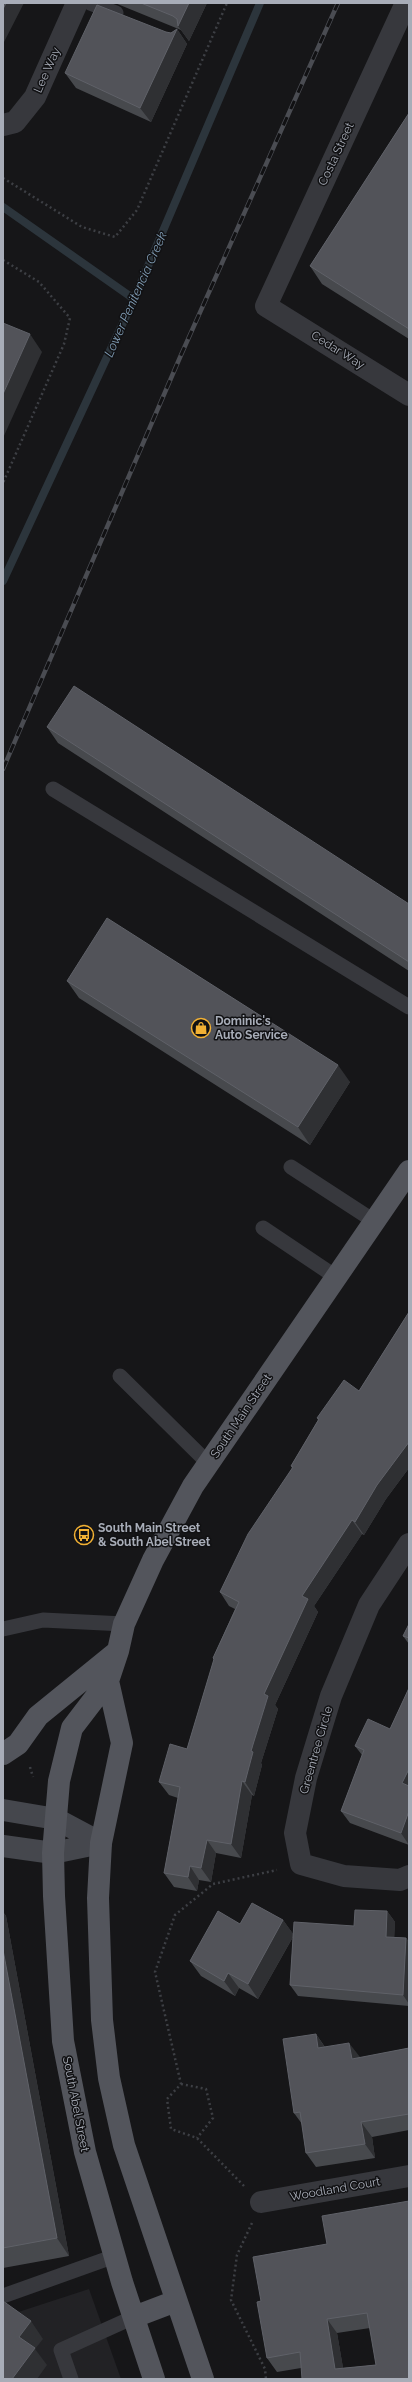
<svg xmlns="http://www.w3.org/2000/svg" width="412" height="2382" viewBox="0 0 412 2382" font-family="Raleway,sans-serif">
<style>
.built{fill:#222225}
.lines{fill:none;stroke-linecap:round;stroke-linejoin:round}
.stream{stroke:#2c353c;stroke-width:8}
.path{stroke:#3d3f44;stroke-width:2.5;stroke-dasharray:2 3;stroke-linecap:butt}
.lane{stroke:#37383d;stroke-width:15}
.street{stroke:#37383d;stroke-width:22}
.secondary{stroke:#45474d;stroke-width:22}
.primary{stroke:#53555c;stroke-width:22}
.rail-casing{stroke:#4a4c52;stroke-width:4.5}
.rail{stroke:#111113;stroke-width:3;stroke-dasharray:9;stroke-linecap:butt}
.wall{fill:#47494d;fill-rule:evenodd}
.shaded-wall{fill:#2f3033}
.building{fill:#525359;stroke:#5f6168;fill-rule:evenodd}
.labels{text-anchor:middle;stroke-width:3;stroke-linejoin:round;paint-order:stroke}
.street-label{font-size:12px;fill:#a8adb8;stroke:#111113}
.poi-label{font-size:12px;font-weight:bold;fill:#a8adb8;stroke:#111113;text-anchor:start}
.water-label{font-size:13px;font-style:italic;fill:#7f9bb3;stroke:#111113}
</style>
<rect width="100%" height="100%" fill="#161618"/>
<path class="built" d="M 89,2289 L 121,2379 L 3,2379 L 3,2317 Z"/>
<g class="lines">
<path class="stream" d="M 3,207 L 134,299
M 3,581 L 134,299 L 260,3"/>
<path class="path" d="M 3,178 L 82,227 L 115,237 L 137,210 L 227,3
M 3,260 L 39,282 L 70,318 L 64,344 L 3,483
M 30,1767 L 33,1777
M 181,2084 L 206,2089 L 213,2118 L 197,2138
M 244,2186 L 197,2138 L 171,2129 L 167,2099 L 181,2084 L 155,1972 L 175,1915 L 213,1884 L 277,1870
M 252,2223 L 237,2255 L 231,2300 L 265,2369 L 266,2379"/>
<path class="lane" d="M 90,3 L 116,13
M 53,789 L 409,1007
M 291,1167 L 374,1221
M 263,1228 L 336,1277
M 120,1376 L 208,1463
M 3,1629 L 43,1620 L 124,1624
M 3,2296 L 115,2256
M 71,2379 L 61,2350 L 134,2317"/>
<path class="street" d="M 406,3 L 266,306 L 409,395
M 3,125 L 15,122 L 35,97 L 77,3
M 409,1544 L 369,1605 L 331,1696 L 306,1778 L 295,1833 L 301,1864 L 344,1876 L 400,1880 L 409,1876
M 261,2202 L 409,2176"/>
<path class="secondary" d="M 3,1810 L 56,1819 L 101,1843
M 3,1846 L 53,1853 L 101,1843"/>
<path class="primary" d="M 108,1681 L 122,1743 L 101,1843 L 98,1898 L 102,2020 L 109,2078 L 124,2145 L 203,2379
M 3,1754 L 18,1744 L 38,1716 L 118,1651
M 134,2317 L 176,2301
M 154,2379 L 122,2282 L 85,2152 L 63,2041 L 54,1896 L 53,1853 L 59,1781 L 72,1728 L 108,1681 L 118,1651 L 124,1624 L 153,1560 L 193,1486 L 409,1171"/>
<g class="rail-casing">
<path id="rail" d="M 3,769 L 181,355 L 338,3"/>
</g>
<use href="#rail" class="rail"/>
</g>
<path class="wall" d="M 115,3 L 207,3 L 189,41 L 181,30 Z
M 177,29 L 187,44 L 151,122 L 76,88 L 65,73 L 166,32 L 171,33 Z
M 409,113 L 409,339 L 322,284 L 310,266 Z
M 47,727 L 409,904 L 409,971 L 58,743 Z
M 67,981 L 350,1082 L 310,1145 L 79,998 Z
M 409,1312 L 409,1468 L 386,1499 L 364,1535 L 362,1534 L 314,1606 L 318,1612 L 275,1705 L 278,1709 L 261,1763 L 262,1765 L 254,1796 L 252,1795 L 241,1858 L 216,1853 L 211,1882 L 199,1880 L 197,1891 L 174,1887 L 164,1873 L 178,1798 L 169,1795 L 159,1782 L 187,1749 L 214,1660 L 213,1658 L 235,1609 L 229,1606 L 220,1592 L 292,1468 L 291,1466 L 318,1420 L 317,1418 L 359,1391 Z
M 409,1624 L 409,1644 L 403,1636 Z
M 409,1688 L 409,1845 L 350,1823 L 341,1811 L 362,1755 L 355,1746 L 390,1729 Z
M 387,1911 L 395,1922 L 394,1937 L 406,1938 L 409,1942 L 409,2006 L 298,1996 L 290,1985 L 293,1937 L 258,1999 L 239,1988 L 235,1996 L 201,1976 L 190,1961 L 240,1924 L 283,1920 L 293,1934 L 354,1926 Z
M 3,1912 L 6,1916 L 69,2256 L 3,2268 Z
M 316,2034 L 325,2047 L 360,2058 L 409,2048 L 409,2130 L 372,2137 L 375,2158 L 316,2167 L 306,2153 L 302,2124 L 294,2113 Z
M 327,2244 L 409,2379 L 301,2368 L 277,2372 L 267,2358 L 261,2301 ZM 370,2328 L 376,2365 L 343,2368 L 337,2333 Z"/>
<path class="shaded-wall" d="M 6,3 L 24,3 L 3,44 L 3,9 Z
M 189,3 L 207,3 L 189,41 L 178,26 Z
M 177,29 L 187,44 L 151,122 L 140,108 Z
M 30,334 L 42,352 L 3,438 L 3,394 Z
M 338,1065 L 350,1082 L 310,1145 L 298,1127 Z
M 409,1442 L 409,1468 L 386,1499 L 364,1535 L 355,1522 L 377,1485 Z
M 352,1520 L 362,1534 L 314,1606 L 318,1612 L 275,1705 L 278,1709 L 261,1763 L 262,1765 L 254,1796 L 245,1782 L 264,1694 L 302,1596 Z
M 409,1769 L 409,1793 L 402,1783 Z
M 242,1781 L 252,1795 L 241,1858 L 231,1844 Z
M 409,1811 L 409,1845 L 401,1833 Z
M 207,1840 L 216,1853 L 211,1882 L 201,1868 Z
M 190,1866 L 199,1880 L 197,1891 L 188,1877 Z
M 387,1911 L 395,1922 L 394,1948 L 386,1937 Z
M 3,1912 L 6,1916 L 69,2256 L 57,2238 L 3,1950 Z
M 283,1920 L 294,1935 L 258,1999 L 248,1984 Z
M 406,1938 L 409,1942 L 409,2004 L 403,1995 Z
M 228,1973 L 239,1988 L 235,1996 L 224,1981 Z
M 316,2034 L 326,2049 L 318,2048 Z
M 349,2043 L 360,2057 L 362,2073 L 352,2059 Z
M 361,2122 L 372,2137 L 375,2158 L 365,2144 Z
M 327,2319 L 337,2333 L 345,2379 L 335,2369 Z
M 31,2321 L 43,2339 L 35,2349 L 47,2365 L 37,2379 L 12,2379 L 19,2337 Z"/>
<path class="building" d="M 3,3 L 6,3 L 3,9 Z
M 141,3 L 189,3 L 178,26 L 177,19 L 173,16 Z
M 97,5 L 166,32 L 171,33 L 177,29 L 140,108 L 65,73 Z
M 409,113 L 409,329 L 310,266 Z
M 3,323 L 30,334 L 3,394 Z
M 74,686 L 409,904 L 409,962 L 47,727 Z
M 107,918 L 338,1065 L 298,1127 L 67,981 Z
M 409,1312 L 409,1442 L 377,1485 L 355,1522 L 352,1520 L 302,1596 L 308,1599 L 264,1694 L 268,1696 L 251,1751 L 253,1752 L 245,1782 L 242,1781 L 231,1844 L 207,1840 L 201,1868 L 190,1866 L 188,1877 L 164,1873 L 180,1787 L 159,1782 L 170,1744 L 187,1749 L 214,1659 L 213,1658 L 239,1602 L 220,1592 L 248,1534 L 293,1467 L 291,1466 L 319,1419 L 317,1418 L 344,1380 L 359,1391 Z
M 409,1624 L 409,1638 L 403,1636 Z
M 409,1688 L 409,1769 L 402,1783 L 409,1786 L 409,1811 L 401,1833 L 341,1811 L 364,1750 L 355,1746 L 368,1719 L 390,1729 Z
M 252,1903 L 283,1920 L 248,1984 L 228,1973 L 224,1981 L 190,1961 L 218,1911 L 240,1924 Z
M 355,1910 L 387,1911 L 386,1937 L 406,1938 L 403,1995 L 290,1985 L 294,1922 L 354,1926 Z
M 3,1950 L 57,2238 L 3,2248 Z
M 316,2034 L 318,2048 L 349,2043 L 352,2059 L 409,2048 L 409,2114 L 361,2122 L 365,2144 L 306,2153 L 300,2112 L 294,2113 L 283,2039 Z
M 409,2201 L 409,2379 L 302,2379 L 300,2352 L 267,2358 L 257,2302 L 261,2301 L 253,2257 L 327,2244 L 322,2216 ZM 367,2313 L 376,2365 L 335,2369 L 327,2319 Z
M 3,2301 L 31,2321 L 19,2337 L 35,2348 L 12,2379 L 3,2379 Z"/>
<defs>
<g id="shop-ring" transform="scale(1)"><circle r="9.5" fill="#111113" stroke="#f2b134" stroke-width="1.5"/><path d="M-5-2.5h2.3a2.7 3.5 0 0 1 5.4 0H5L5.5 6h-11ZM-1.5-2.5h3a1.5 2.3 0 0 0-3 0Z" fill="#f2b134"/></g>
<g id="bus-ring" transform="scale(1)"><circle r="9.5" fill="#111113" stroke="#f2b134" stroke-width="1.5"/><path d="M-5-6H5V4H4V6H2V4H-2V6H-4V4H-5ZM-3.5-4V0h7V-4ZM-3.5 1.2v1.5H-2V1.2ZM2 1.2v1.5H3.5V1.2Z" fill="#f2b134"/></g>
</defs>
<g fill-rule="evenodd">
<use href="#shop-ring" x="201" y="1028"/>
<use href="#bus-ring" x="84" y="1535"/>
</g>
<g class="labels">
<g class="street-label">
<text transform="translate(47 70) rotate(-66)" y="4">Lee Way</text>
<text transform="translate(336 154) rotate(-65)" y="4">Costa Street</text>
<text transform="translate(338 350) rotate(32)" y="4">Cedar Way</text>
<text transform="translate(241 1416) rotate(-56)" y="4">South Main Street</text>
<text transform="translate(316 1750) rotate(-74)" y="4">Greentree Circle</text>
<text transform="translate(76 2104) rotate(79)" y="4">South Abel Street</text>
<text transform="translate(335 2189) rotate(-10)" y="4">Woodland Court</text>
</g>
<g class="poi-label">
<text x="215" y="1025">Dominic's<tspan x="215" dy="14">Auto Service</tspan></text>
<text x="98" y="1532">South Main Street<tspan x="98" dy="14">&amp; South Abel Street</tspan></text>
</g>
<g class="water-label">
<text transform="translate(135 294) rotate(-66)" y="5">Lower Penitencia Creek</text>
</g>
</g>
<rect width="412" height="2382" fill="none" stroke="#a8adb8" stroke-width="8"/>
</svg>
